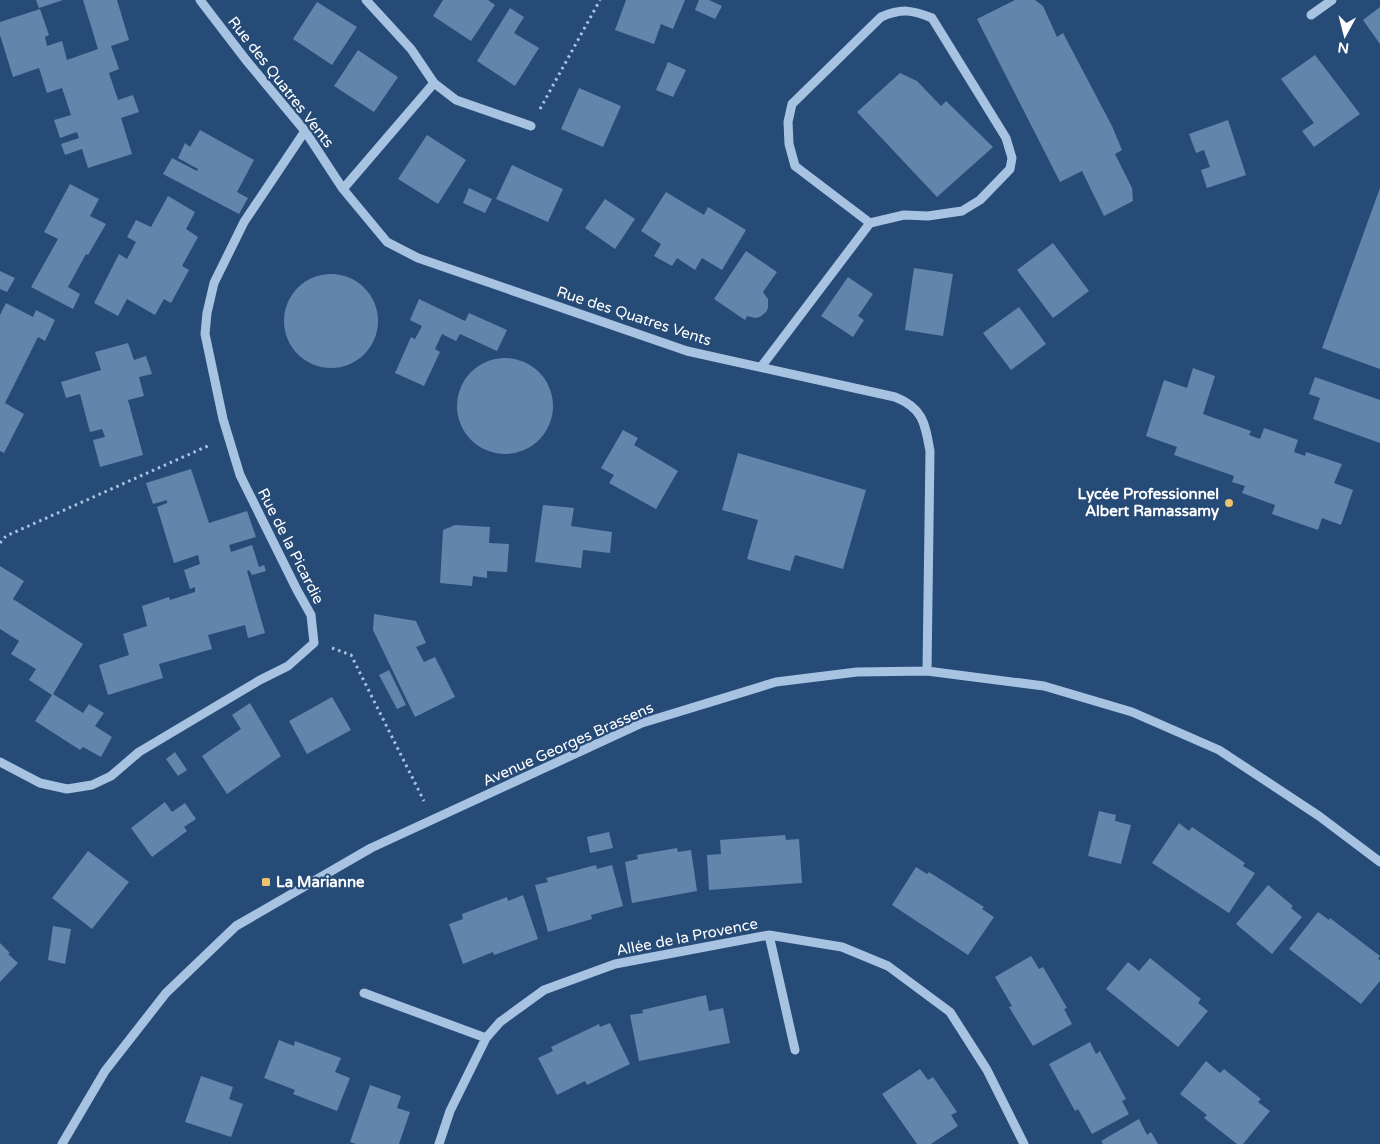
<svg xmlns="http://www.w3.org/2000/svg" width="1380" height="1144" viewBox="0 0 1380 1144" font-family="'Varela Round',sans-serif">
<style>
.building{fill:#6285ac}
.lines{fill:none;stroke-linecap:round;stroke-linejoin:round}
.path{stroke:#a8c3e2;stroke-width:3;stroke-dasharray:2.5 4;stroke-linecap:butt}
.minor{stroke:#a8c3e2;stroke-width:9}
.poi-dot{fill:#ebc46d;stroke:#264b77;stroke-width:2}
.labels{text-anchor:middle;stroke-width:4.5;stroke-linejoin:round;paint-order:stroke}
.street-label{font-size:15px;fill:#fff;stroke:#264b77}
.poi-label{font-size:15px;font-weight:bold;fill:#fff;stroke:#264b77;text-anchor:end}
</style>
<rect width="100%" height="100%" fill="#264b77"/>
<path class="building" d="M 36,0 L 63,0 L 39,8 Z
M 83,0 L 117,0 L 129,40 L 111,46 L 119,69 L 109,73 L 118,100 L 133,95 L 139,112 L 121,118 L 132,154 L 88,168 L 82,149 L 65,155 L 61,144 L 79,138 L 77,132 L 60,138 L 54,120 L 71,115 L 62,88 L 47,93 L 39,68 L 13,77 L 0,35 L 0,22 L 40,9 L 49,35 L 45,37 L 47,46 L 62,41 L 67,60 L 98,49 Z
M 443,0 L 488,0 L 495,5 L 471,41 L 433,16 Z
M 626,0 L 685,0 L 673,29 L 661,24 L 654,44 L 615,30 Z
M 699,0 L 709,0 L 722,6 L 715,19 L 695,10 Z
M 1015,0 L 1035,0 L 1043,6 L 1057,37 L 1063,33 L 1112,126 L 1122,150 L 1115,154 L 1132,188 L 1133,201 L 1104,216 L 1082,171 L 1060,182 L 977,19 Z
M 317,2 L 357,27 L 332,65 L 293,39 Z
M 1380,7 L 1380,44 L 1363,20 Z
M 510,8 L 524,17 L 514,33 L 539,48 L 515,86 L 477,61 Z
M 358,50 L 398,77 L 374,112 L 334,86 Z
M 1315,55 L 1360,114 L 1314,147 L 1302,131 L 1314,123 L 1281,79 Z
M 668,62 L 686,70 L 673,97 L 656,90 Z
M 900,73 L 917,81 L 941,106 L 946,101 L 993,147 L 937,197 L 857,112 Z
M 579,88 L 621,106 L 603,147 L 561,129 Z
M 1228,120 L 1246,175 L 1207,188 L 1201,170 L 1210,167 L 1204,150 L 1196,153 L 1189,134 Z
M 200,130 L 254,160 L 237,192 L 248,198 L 239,214 L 163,174 L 172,158 L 197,171 L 198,169 L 178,158 L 185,143 L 190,147 Z
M 427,135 L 466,160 L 438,204 L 398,179 Z
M 512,165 L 563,189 L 548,222 L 496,199 Z
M 70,184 L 99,199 L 90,216 L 106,224 L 88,255 L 86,254 L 68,287 L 80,294 L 73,309 L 31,287 L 58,239 L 44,232 Z
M 469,188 L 492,199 L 485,213 L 463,203 Z
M 1380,188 L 1380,369 L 1322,348 Z
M 666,192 L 704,215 L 708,207 L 746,230 L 722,270 L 702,258 L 695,270 L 677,258 L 672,266 L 654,256 L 661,244 L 641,231 Z
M 168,196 L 195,212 L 186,229 L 198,237 L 182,266 L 189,270 L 171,303 L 164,299 L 155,315 L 127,299 L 118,316 L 94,303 L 119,254 L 127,259 L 136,242 L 127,237 L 136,220 L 151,227 Z
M 605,199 L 635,219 L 615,249 L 585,228 Z
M 1053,243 L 1089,291 L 1053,318 L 1017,270 Z
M 746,251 L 777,272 L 763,292 L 768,299 L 768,308 L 766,312 L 760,317 L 755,318 L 747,316 L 745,320 L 714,299 Z
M 914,268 L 953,274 L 943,336 L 905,330 Z
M 0,271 L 15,278 L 7,292 L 0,289 Z
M284 321a47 47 0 1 1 94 0a47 47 0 1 1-94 0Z
M 848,277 L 873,294 L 858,316 L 864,320 L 853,337 L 821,316 Z
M 419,299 L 465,321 L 469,313 L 507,330 L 497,351 L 460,334 L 456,341 L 442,334 L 435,349 L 440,352 L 424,386 L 395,373 L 411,337 L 415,339 L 422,326 L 410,320 Z
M 6,303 L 33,317 L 36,310 L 55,320 L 45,341 L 38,337 L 5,403 L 24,414 L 4,453 L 0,451 L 0,315 Z
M 1019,307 L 1046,344 L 1011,370 L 983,333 Z
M 128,343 L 134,360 L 146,356 L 152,374 L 139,377 L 144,396 L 128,400 L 143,455 L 100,467 L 93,440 L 105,437 L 102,429 L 90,432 L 80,394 L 66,398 L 61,382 L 101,370 L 95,352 Z
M457 406a48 48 0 1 1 96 0a48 48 0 1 1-96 0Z
M 1193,368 L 1215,376 L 1203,414 L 1251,431 L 1249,435 L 1260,439 L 1264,428 L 1298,440 L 1294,452 L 1305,456 L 1306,452 L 1342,464 L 1334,483 L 1353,490 L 1341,525 L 1322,518 L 1318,530 L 1272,514 L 1275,505 L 1242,493 L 1245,486 L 1232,482 L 1234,476 L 1174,455 L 1177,447 L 1146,436 L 1164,380 L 1187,388 Z
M 1315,377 L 1380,400 L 1380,443 L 1313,419 L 1320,398 L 1309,394 Z
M 623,430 L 638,438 L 634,445 L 678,471 L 656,509 L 609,483 L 614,475 L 601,468 Z
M 738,453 L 866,490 L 843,569 L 795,555 L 790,571 L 747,559 L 758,520 L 722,510 Z
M 191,469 L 209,523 L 247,511 L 256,537 L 229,545 L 231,552 L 252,545 L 259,567 L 264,565 L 266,571 L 252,575 L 249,570 L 247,571 L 265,633 L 248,638 L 245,625 L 208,635 L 212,649 L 159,664 L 163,678 L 108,695 L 99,665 L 129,655 L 123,634 L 147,626 L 142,606 L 169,597 L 170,600 L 195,592 L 195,587 L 190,589 L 184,570 L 200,564 L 198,555 L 174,563 L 157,507 L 167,503 L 167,500 L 153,504 L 146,483 Z
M 543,505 L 574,508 L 571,526 L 612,532 L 610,553 L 583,550 L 581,568 L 535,562 Z
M 455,525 L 490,527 L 489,543 L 509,544 L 507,572 L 487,571 L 487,578 L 473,576 L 472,586 L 440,583 L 443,530 Z
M 0,566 L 24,581 L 13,599 L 83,644 L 53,694 L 83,713 L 89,704 L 104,713 L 95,726 L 112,737 L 101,757 L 83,747 L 80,750 L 35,721 L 52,695 L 29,680 L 36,669 L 11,654 L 19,641 L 0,629 Z
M 374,614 L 416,621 L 426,643 L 416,647 L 424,662 L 435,657 L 455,697 L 415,717 L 373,630 Z
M 389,670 L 406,705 L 397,709 L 379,675 Z
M 332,697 L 351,730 L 307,754 L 289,721 Z
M 250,703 L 281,756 L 227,794 L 202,756 L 241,729 L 232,715 Z
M 175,752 L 187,770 L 178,776 L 166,759 Z
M 165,802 L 172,812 L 185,803 L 196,819 L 184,827 L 187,831 L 152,857 L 131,828 Z
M 1099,811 L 1116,815 L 1115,821 L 1131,825 L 1121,864 L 1088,856 Z
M 1179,823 L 1189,831 L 1192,827 L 1245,863 L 1243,866 L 1255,873 L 1229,913 L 1152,863 Z
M 609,832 L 613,848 L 590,853 L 587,837 Z
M 785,835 L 786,840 L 799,839 L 802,883 L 709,890 L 707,855 L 721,854 L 720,840 Z
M 677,848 L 678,852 L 691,850 L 697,891 L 632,903 L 625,862 L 638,859 L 637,855 Z
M 88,851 L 129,882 L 92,929 L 52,898 Z
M 596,865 L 597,869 L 612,865 L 623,906 L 591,915 L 592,919 L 548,932 L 535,885 L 548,882 L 546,878 Z
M 916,867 L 927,874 L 929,872 L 984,907 L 982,909 L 994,917 L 968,955 L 892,905 Z
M 1268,885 L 1293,906 L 1291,908 L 1302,917 L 1272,954 L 1236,924 Z
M 523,895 L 538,939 L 494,955 L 493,952 L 463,964 L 449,924 L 463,919 L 462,914 L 507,897 L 508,901 Z
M 1318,912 L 1329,920 L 1330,918 L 1380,956 L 1378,959 L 1380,960 L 1380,981 L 1361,1004 L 1289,949 Z
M 53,926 L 71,929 L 65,964 L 48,960 Z
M 0,943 L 10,953 L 8,954 L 18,963 L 0,982 Z
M 1031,956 L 1039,969 L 1043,967 L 1067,1008 L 1064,1009 L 1072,1024 L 1033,1046 L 1009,1007 L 1012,1006 L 995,977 Z
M 1150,958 L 1201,999 L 1198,1003 L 1208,1011 L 1178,1047 L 1106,989 L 1128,962 L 1139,971 Z
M 706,995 L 709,1011 L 723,1008 L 730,1043 L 639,1061 L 630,1015 L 643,1013 L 642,1010 Z
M 610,1023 L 630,1064 L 587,1085 L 585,1081 L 557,1095 L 538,1058 L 553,1051 L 551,1047 L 599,1024 L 600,1027 Z
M 279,1040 L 294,1046 L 295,1041 L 341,1058 L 335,1072 L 350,1078 L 337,1111 L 293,1094 L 295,1090 L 264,1078 Z
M 1090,1042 L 1096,1054 L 1100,1051 L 1126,1099 L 1122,1101 L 1129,1114 L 1092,1134 L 1078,1109 L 1075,1111 L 1049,1064 Z
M 1206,1061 L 1220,1073 L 1224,1069 L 1261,1099 L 1258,1102 L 1270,1111 L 1243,1144 L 1237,1144 L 1204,1118 L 1207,1115 L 1180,1094 Z
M 920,1069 L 928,1080 L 933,1077 L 957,1112 L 951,1115 L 958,1126 L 931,1144 L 917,1144 L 882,1094 Z
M 201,1076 L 233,1087 L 229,1099 L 243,1104 L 231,1137 L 185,1122 Z
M 370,1085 L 401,1096 L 397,1108 L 410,1112 L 399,1144 L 356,1144 L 350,1142 Z
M 1139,1119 L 1147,1135 L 1151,1132 L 1158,1144 L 1103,1144 L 1101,1141 Z"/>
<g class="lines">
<path class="path" d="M 540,109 L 600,0
M 0,543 L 6,536 L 210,445
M 332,648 L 351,655 L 424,801"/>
<path class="minor" d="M 200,0 L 246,60 L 305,131 L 343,189 L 387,242 L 418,258 L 687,351 L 895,397 C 923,408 925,423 930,451 L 927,671
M 366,0 L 411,49 L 434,83 L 456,100 L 531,126
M 1311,15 L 1332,0
M 343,189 L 434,83
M 761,367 L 870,223 L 904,215 L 928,216 L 962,211 L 980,200 L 1010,169 L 1012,158 L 1006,138 L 932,18 C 912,10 902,8 881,17 L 792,104 L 788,122 L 789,144 L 795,166 L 870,223
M 0,762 L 40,783 L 67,789 L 92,785 L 111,776 L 139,752 L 260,680 L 288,666 L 314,643 L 311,615 L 297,590 L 240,475 L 223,419 L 205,334 L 207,313 L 214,283 L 244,222 L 305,131
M 769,935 L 795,1050
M 364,993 L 486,1038
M 62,1144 L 105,1071 L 166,993 L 236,926 L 371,848 L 642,723 L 776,682 L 857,672 L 927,671 L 1044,686 L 1132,712 L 1219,750 L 1319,816 L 1380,862
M 439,1144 L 450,1111 L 486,1038 L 500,1022 L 544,990 L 615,964 L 769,935 L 842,947 L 888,966 L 950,1012 L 987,1070 L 1024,1144"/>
</g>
<g class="poi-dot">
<circle cx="1229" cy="503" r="5"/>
<rect x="261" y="877" width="10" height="10" rx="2.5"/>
</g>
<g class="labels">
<g class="street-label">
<text transform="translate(281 82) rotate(52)" y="5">Rue des Quatres Vents</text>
<text transform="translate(634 316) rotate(18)" y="5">Rue des Quatres Vents</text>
<text transform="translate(291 546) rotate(63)" y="5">Rue de la Picardie</text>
<text transform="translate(568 744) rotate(-24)" y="5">Avenue Georges Brassens</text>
<text transform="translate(687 937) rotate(-11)" y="5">Allée de la Provence</text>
</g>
<g class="poi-label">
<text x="1219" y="499">Lycée Professionnel<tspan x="1219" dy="17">Albert Ramassamy</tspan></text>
<text x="276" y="887" text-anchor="start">La Marianne</text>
</g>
</g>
<g transform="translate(1345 35) rotate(187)" stroke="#264b77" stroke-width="4" paint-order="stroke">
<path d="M0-4L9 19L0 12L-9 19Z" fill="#ffffff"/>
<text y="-8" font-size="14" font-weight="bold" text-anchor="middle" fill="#ffffff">N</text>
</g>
</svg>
